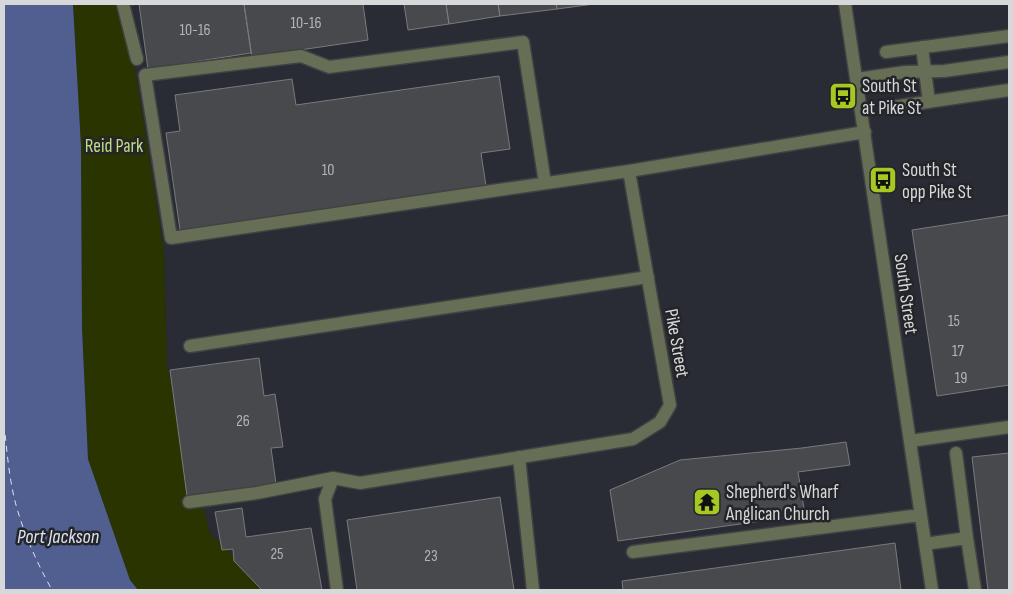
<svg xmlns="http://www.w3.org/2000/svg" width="1013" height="594" viewBox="0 0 1013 594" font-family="'Sofia Sans Condensed',sans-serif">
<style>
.built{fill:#2a2c35}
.green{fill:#293401}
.water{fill:#505e90}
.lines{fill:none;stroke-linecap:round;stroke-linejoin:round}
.ferry{stroke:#dde2f2;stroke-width:1;stroke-dasharray:6 5;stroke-linecap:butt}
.building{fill:#48494d;stroke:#787a7e}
.minor-casing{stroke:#414244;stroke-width:15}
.minor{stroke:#676e56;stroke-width:12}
.labels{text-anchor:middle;stroke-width:5;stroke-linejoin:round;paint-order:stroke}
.number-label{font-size:16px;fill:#b3b4b7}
.poi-label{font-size:19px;fill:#d7d8da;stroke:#242528;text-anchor:start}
.park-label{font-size:19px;fill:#c2db86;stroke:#242528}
.street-label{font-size:19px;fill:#d7d8da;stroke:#242528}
.water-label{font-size:20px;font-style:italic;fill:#dde2f2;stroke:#242528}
</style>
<rect width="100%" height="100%" fill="#242528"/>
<path class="built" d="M 121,4 L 1009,4 L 1009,590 L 267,590 L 210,533 L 167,365 L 164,251 L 136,75 Z"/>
<path class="green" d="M 73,4 L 121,4 L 136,75 L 164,251 L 167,365 L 210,533 L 267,590 L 138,590 L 130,580 L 88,459 L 82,328 L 81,146 Z"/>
<path class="water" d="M 4,4 L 73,4 L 81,146 L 82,328 L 88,459 L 130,580 L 138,590 L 4,590 Z"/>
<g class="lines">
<path class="ferry" d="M 4,424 C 7,451 9,479 16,505 C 24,534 37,563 52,590"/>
</g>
<path class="building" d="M 132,4 L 244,4 L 251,53 L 148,69 L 139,4 L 132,5 Z
M 244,4 L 363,4 L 368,40 L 252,57 Z
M 404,4 L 446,4 L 449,24 L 408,30 Z
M 446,4 L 498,4 L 500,16 L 449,24 Z
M 498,4 L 556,4 L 557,9 L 500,16 Z
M 556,4 L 594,4 L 557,9 Z
M 499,76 L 510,149 L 481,153 L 486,186 L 180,230 L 166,133 L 180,131 L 175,95 L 292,79 L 296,105 Z
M 1009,215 L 1009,385 L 937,396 L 912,230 Z
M 259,358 L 264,396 L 275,394 L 283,447 L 271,448 L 276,484 L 187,496 L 170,370 Z
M 846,442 L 850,465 L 798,472 L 805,515 L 618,541 L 610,490 L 680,460 L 802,448 Z
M 1009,453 L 1009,590 L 988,590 L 972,457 Z
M 500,497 L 514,590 L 357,590 L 347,520 Z
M 242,508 L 246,537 L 311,528 L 322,590 L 262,590 L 234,561 L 233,549 L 222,550 L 215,512 Z
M 895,543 L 901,590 L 623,590 L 622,581 Z"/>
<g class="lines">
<g class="minor-casing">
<path id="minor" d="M 123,4 L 137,59
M 845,4 L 932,590
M 922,47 L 929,102
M 886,52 L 1009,36
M 857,79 L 905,72 L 944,71 L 1009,62
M 893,107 L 1009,90
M 545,183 L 523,42 L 329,67 L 301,56 L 145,75 L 171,238 L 629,171
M 190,346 L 648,277
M 910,441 L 1009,427
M 519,457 L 533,590
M 333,478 L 325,499 L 337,590
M 189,502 L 257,493 L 333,478 L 360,483 L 633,439 L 660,422 L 670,405 L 629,171 L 865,132
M 967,538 L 975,590
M 925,544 L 967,538 L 956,453
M 633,552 L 920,515"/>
</g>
<use href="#minor" class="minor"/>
</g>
<defs>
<g id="bus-square" transform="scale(1.4375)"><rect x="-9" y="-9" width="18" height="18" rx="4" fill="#a5c823" stroke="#242528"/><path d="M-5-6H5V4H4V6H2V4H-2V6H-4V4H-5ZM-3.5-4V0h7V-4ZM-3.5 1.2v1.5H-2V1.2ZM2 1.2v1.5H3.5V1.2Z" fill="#111"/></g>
<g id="temple-square" transform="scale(1.4375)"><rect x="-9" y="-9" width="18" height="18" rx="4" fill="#a5c823" stroke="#242528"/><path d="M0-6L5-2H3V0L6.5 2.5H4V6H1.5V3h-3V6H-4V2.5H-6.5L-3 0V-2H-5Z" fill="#111"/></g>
</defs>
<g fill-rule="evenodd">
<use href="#bus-square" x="843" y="96"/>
<use href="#bus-square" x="883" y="180"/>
<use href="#temple-square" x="707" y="502"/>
</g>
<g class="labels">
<g class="number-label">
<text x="306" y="28">10-16</text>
<text x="195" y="35">10-16</text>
<text x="328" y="175">10</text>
<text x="954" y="326">15</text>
<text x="958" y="356">17</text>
<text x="961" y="383">19</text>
<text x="243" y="426">26</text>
<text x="277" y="559">25</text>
<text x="431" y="561">23</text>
</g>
<g class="poi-label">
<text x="862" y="92">South St<tspan x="862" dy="22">at Pike St</tspan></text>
<text x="902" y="176">South St<tspan x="902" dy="22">opp Pike St</tspan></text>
<text x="726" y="498">Shepherd's Wharf<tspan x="726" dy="22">Anglican Church</tspan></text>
</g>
<g class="park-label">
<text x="114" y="152">Reid Park</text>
</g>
<g class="street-label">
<text transform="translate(907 294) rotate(82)" y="7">South Street</text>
<text transform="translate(678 343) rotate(80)" y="7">Pike Street</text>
</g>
<g class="water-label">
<text x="58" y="543">Port Jackson</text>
</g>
</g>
<rect width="1013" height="594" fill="none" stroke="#d7d8da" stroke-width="10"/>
</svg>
